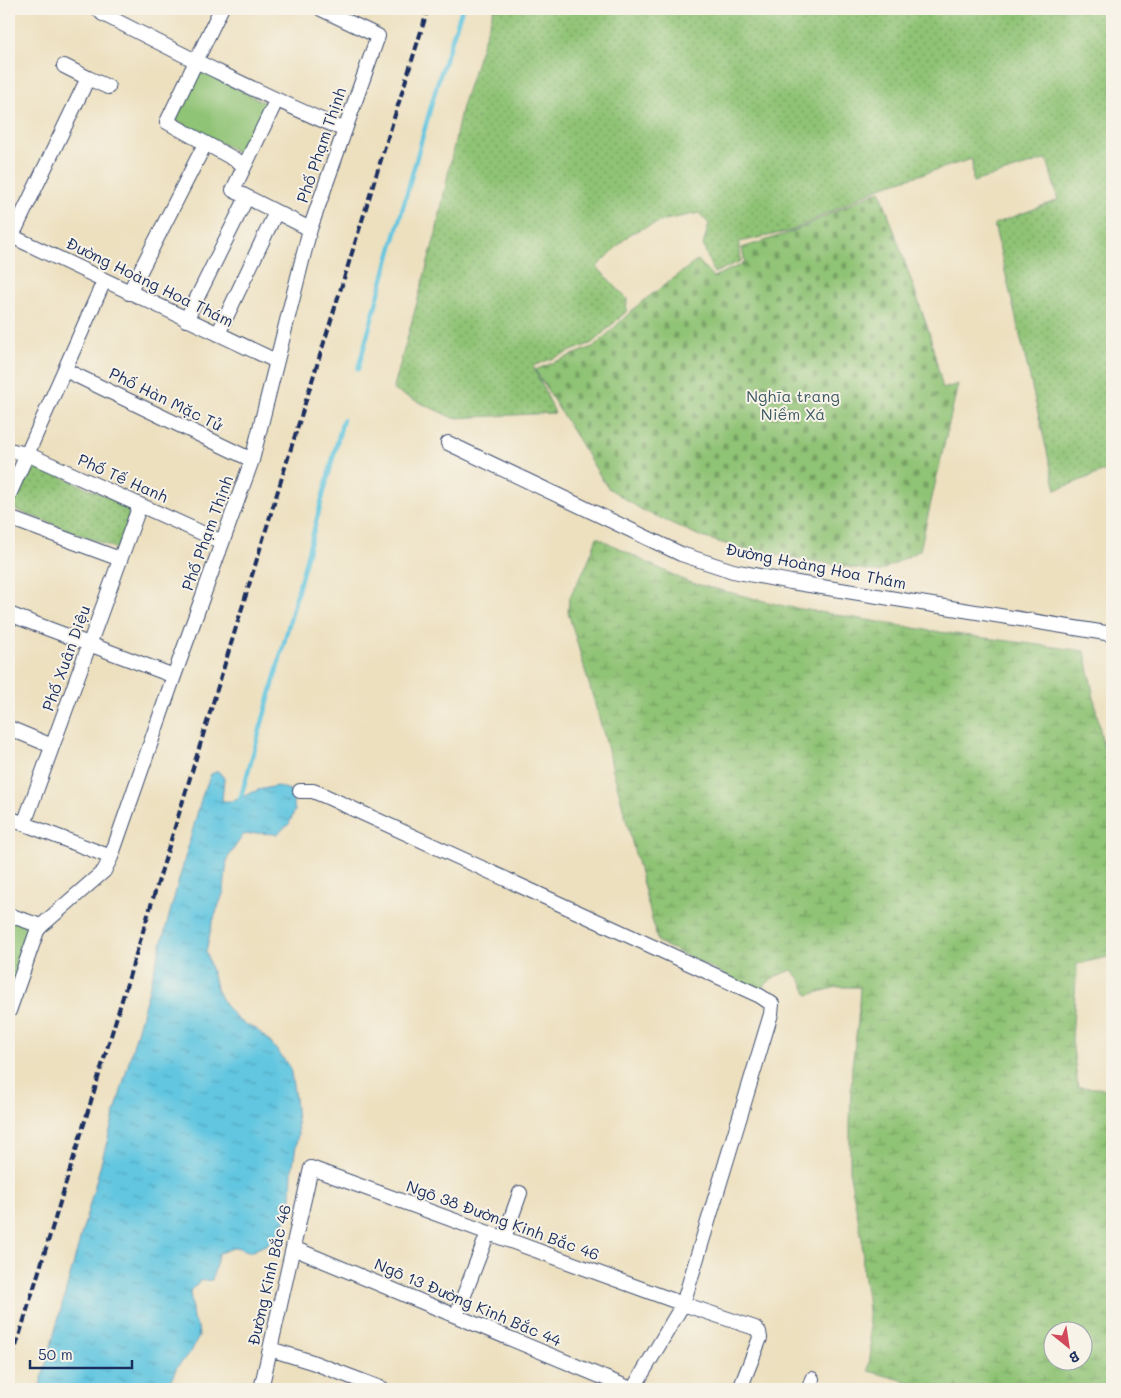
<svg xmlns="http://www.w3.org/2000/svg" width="1121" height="1398" viewBox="0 0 1121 1398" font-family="Mali,sans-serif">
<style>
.green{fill:#8fc374;stroke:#557969}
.wetland{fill:url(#wetland-marsh);stroke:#557969;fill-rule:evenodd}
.cemetery{fill:url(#cemetery-stones);stroke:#557969}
.garden{fill:url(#garden-dots);stroke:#557969}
.water{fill:url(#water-ripples);stroke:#3e7a9f}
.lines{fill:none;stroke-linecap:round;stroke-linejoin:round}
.stream{stroke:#62c6e0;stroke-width:4.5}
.minor-casing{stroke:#3a4a6d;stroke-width:16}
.minor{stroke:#fff;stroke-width:14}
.rail{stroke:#1b2f5e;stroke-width:4;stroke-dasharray:8 4;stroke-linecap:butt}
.labels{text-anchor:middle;stroke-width:4;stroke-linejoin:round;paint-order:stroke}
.street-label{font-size:16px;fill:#1b2f5e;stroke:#f7f3e8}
.park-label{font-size:16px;fill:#3e5b65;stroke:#f7f3e8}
</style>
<defs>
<pattern id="wetland-marsh" width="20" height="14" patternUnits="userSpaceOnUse" patternTransform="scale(1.25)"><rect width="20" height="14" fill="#8fc374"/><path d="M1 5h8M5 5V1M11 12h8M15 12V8" fill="none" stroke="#749f62"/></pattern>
<pattern id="cemetery-stones" width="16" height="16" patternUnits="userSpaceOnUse" patternTransform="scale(1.25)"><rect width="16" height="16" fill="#8fc374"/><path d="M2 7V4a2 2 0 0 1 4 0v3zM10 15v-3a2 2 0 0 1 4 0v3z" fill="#749f62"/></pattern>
<pattern id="garden-dots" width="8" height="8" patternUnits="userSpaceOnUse" patternTransform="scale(1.25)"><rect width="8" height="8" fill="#8fc374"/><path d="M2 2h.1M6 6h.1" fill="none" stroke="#749f62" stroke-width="1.8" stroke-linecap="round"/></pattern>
<pattern id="water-ripples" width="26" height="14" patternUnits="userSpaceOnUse" patternTransform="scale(1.25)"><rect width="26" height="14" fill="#62c6e0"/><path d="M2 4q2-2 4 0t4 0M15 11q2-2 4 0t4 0" fill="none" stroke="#50a1b9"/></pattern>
</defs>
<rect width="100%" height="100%" fill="#f7f3e8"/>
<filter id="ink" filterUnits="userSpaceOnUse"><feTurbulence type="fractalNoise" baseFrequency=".02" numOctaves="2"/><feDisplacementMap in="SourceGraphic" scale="10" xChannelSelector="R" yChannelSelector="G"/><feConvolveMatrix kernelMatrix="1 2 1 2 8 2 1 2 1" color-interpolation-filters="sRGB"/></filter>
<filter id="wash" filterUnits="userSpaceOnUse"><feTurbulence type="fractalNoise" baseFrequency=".0096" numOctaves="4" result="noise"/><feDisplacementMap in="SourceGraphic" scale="20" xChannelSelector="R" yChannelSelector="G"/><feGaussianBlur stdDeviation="1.12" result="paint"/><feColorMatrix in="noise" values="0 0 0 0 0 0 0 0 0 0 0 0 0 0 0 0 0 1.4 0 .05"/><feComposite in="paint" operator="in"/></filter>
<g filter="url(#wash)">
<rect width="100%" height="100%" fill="#ede0bf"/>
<path class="green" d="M 201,70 L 269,105 L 244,155 L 175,120 Z
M 9,920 L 27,926 L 31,936 L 9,998 Z"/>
<path class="wetland" d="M 597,537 L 642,560 L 688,582 L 784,606 L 932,631 L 1085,651 L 1112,792 L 1112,956 L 1077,964 L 1072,1040 L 1078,1087 L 1112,1089 L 1112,1389 L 936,1389 L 868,1371 L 871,1351 L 867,1299 L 863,1273 L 862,1239 L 850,1176 L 850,1124 L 852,1066 L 858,1021 L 860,987 L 837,987 L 808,995 L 800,979 L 792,970 C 779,974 768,980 759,991 L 658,942 L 604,735 L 568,612 L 569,598 L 588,562 ZM 1054,1330 L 1084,1330 L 1084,1360 L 1054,1360 Z"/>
<path class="cemetery" d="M 880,190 L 929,332 L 943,389 L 958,384 L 920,550 L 879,572 L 746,550 L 702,537 L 642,510 L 607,487 L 535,370 L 595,346 L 639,304 L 698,260 L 713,277 L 745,263 L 742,248 L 792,232 Z"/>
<path class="garden" d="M 494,9 L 1112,9 L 1112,468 L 1056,490 L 994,224 L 1058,200 L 1047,159 L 973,182 L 972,159 L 883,186 L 791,231 L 739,242 L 741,261 L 714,273 L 703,245 L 709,224 L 699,213 L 665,220 L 631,233 L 597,267 L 627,299 L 626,312 L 592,343 L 533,366 L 555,413 L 453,418 L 393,390 L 436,233 L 462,106 Z
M 37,466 L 133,508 L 117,549 L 11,508 L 30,470 Z"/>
<path class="water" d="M 218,771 L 224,778 L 222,801 L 233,801 L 258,790 L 277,786 L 290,790 L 295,810 L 289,824 L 277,834 L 257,833 L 243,835 L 227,859 L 224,891 L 212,924 L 206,951 L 216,987 L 225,1005 L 239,1021 L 256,1029 L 270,1042 L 290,1067 L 295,1098 L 298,1133 L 292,1171 L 291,1198 L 287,1218 L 274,1241 L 250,1252 L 236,1247 L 219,1253 L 212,1280 L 200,1281 L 190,1291 L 193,1319 L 198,1327 L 199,1336 L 191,1352 L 177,1367 L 167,1389 L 39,1389 L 202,796 L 211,774 Z"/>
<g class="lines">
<path class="stream" d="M 358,369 L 438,81 L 462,9
M 239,803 L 272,688 L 343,420"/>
</g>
</g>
<g filter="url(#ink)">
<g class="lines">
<g class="minor-casing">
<path id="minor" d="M 98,9 L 103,14 C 183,55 262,95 345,130
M 221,9 L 167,122 L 245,165
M 88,78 L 108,87
M 276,101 L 233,190 L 310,229
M 9,235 L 276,361
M 12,236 L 88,78 L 64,66
M 129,293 L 205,144
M 186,320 L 247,197
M 218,334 L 276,212
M 65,370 L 252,460
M 448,443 L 681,554 L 733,571 L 791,582 L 1112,634
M 9,450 L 27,454 L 222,542
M 9,495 L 104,281
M 9,518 L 120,559
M 9,614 L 174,676
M 9,728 L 52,746
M 300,791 L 313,791 L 325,796 L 760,996 L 772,1004 L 771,1014 L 683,1304 L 633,1389
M 9,818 L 111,857
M 24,824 L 140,505
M 9,915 L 41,926
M 9,1011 L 37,931 L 41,926 L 104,871 L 111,857 L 174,676 L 252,460 L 310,229 L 378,36 L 321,9
M 504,1238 L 520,1193
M 293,1248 L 631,1389
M 456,1316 L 488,1233
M 270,1349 L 312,1362 L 383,1389
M 261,1389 L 311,1168 L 683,1304 L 755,1328 L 759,1332 L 760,1338 L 740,1389
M 809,1389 L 812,1379"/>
</g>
<use href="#minor" class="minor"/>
<path class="rail" d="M 9,1369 L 283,474 L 428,9"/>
</g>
</g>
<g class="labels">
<g class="street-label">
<text transform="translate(321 145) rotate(-71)" y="6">Phố Phạm Thịnh</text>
<text transform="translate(150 282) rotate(26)" y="6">Đường Hoàng Hoa Thám</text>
<text transform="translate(166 399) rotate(26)" y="6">Phố Hàn Mặc Tử</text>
<text transform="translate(123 478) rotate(24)" y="6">Phố Tế Hanh</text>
<text transform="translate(207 533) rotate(-70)" y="6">Phố Phạm Thịnh</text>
<text transform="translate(816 566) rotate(11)" y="6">Đường Hoàng Hoa Thám</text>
<text transform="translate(66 658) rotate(-70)" y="6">Phố Xuân Diệu</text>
<text transform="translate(503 1220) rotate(20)" y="6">Ngõ 38 Đường Kinh Bắc 46</text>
<text transform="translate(269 1275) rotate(-77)" y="6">Đường Kinh Bắc 46</text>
<text transform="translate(468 1302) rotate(23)" y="6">Ngõ 13 Đường Kinh Bắc 44</text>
</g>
<g class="park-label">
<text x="793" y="402">Nghĩa trang<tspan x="793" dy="18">Niềm Xá</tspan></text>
</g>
</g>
<rect width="1121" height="1398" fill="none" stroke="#f7f3e8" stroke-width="30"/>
<g transform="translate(1068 1346) rotate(150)"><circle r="24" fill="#f7f3e8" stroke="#9fa5b1"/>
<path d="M0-4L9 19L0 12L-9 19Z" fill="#d1495b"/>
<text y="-8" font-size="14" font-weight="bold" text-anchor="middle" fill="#1b2f5e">B</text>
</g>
<path d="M30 1360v8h102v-8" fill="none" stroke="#1b2f5e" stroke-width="2.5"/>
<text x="38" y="1360" font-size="15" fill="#1b2f5e" stroke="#f7f3e8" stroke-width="4" paint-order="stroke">50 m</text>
</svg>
